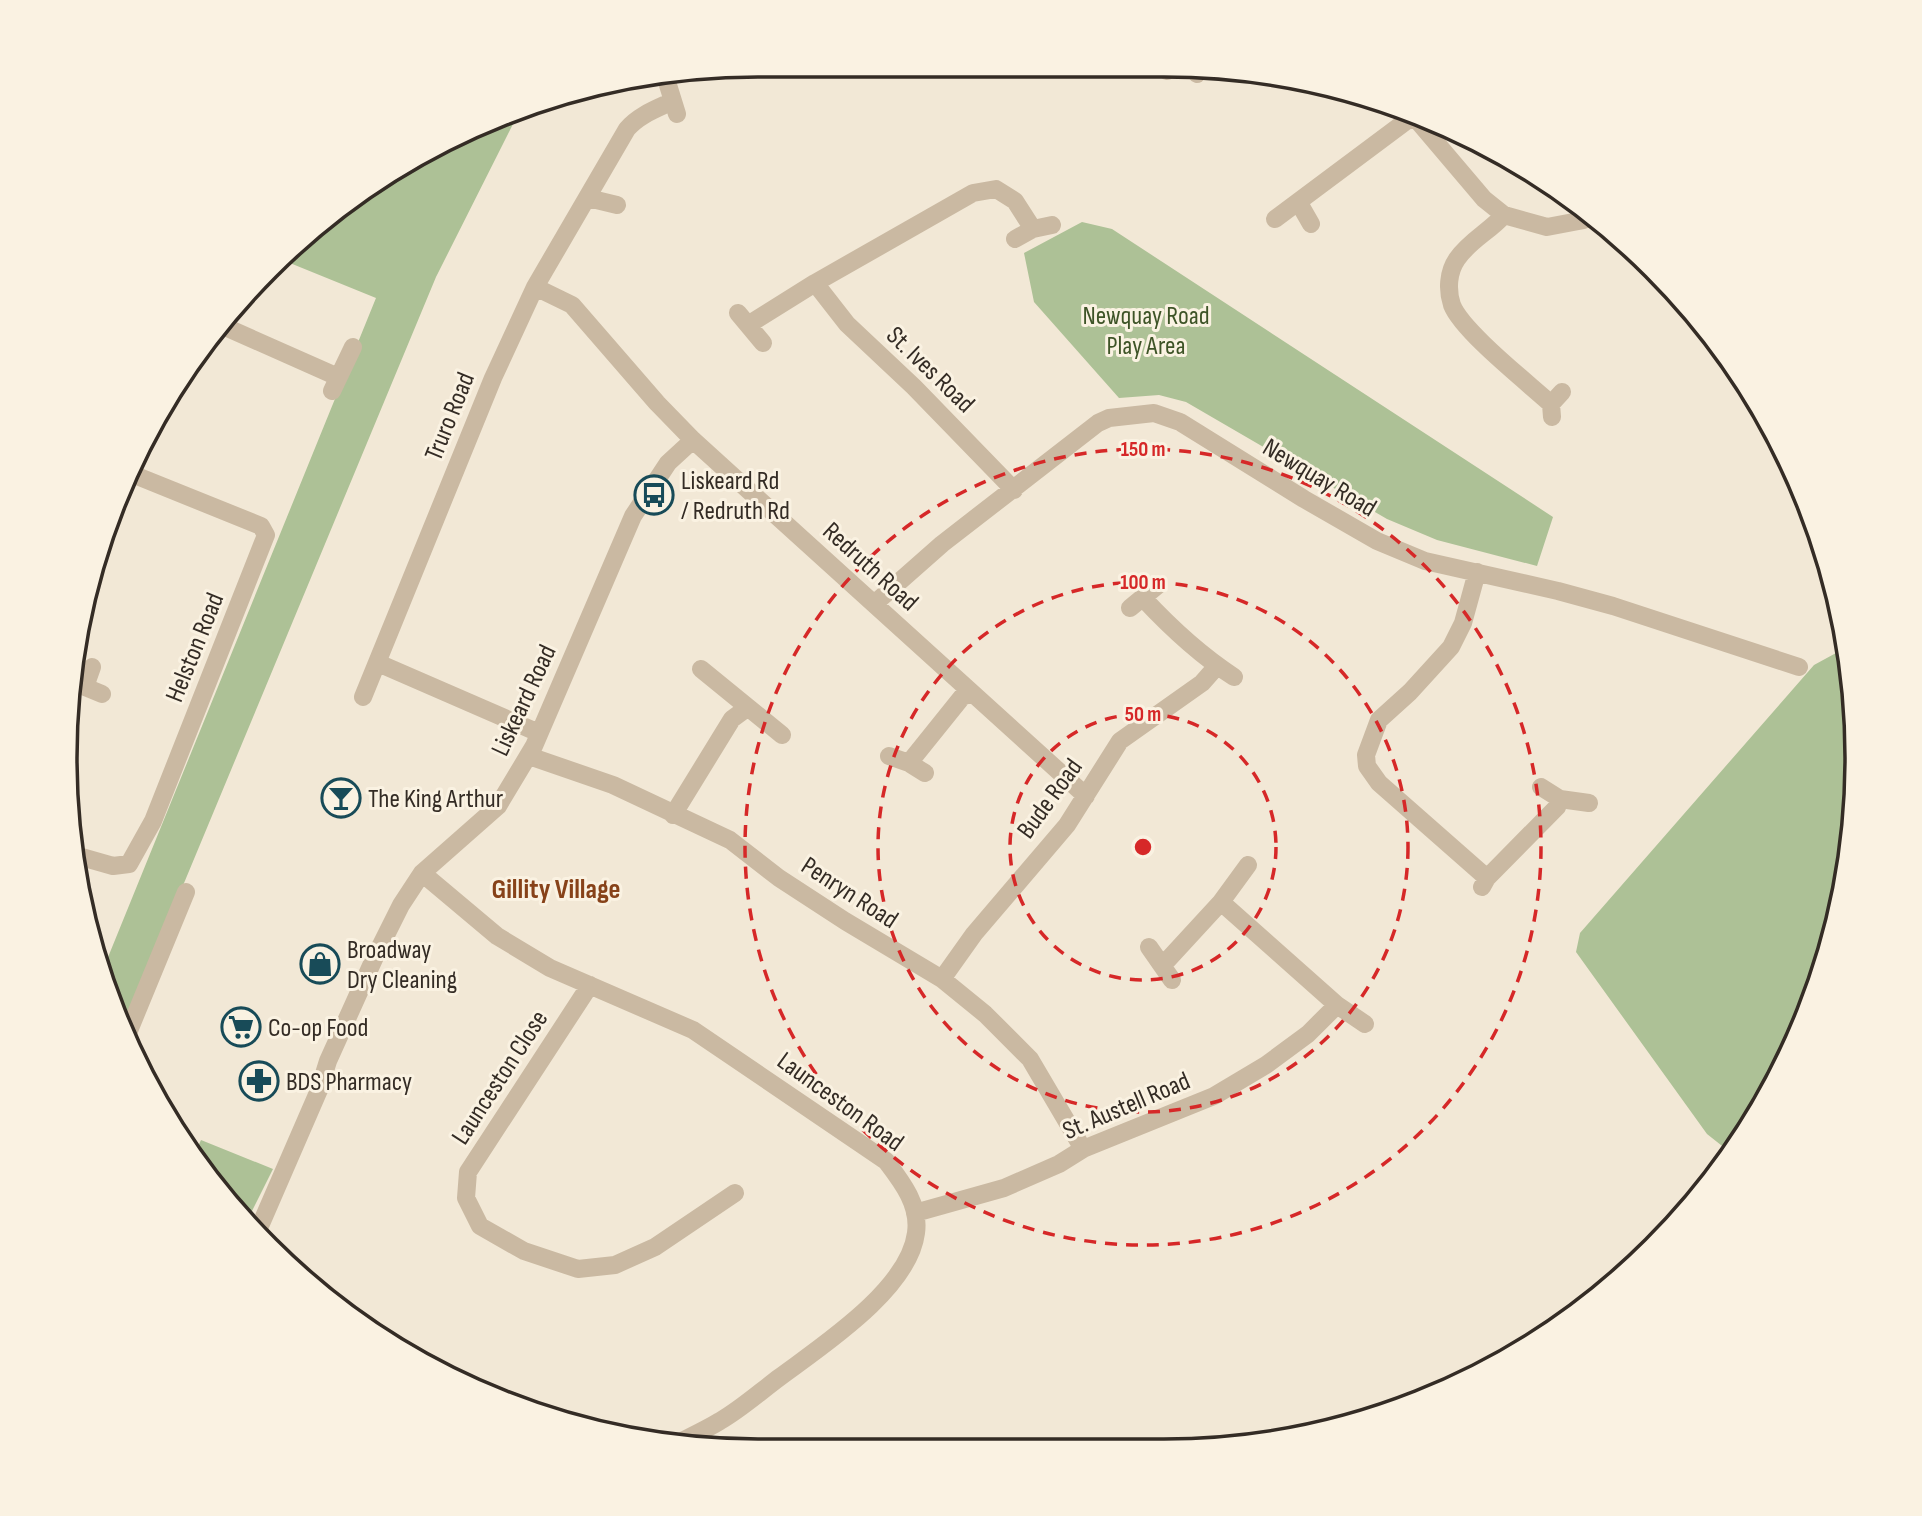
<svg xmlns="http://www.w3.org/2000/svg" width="1922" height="1516" viewBox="0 0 1922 1516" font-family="'Sofia Sans Condensed',sans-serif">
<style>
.green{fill:#adc196}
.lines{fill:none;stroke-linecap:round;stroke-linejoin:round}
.minor{stroke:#cab9a2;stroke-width:18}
.ring{fill:none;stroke:#d62828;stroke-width:3.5;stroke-dasharray:12 9}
.labels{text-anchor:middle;stroke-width:6;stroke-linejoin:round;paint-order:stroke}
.park-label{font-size:26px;fill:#3e5427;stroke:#faf2e2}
.street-label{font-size:26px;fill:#342c25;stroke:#faf2e2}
.poi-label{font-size:26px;fill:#342c25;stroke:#faf2e2;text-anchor:start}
.neighbourhood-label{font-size:28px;font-weight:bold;fill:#874219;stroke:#faf2e2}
.rim{fill:none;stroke:#342c25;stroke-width:3.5}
.centre{fill:#d62828;stroke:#faf2e2;stroke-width:3.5}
.ring-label{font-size:21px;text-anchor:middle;font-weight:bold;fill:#d62828;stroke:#faf2e2;stroke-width:6;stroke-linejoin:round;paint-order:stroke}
</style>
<rect width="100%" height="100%" fill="#f2e8d6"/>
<path class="green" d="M 518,114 L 436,277 L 125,1025 L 102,972 L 376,298 L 280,259 L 411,158 Z
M 1082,222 L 1112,229 L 1553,517 L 1537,566 L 1437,540 L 1387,519 L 1186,402 L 1159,395 L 1119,398 L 1034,302 L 1024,253 Z
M 1847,647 L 1851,667 L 1856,803 L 1834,937 L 1786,1064 L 1731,1153 L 1707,1134 L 1576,952 L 1580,933 L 1814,665 Z
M 201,1140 L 273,1169 L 246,1223 L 237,1215 L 194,1155 Z"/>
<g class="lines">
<path class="minor" d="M 1192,66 L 1197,74
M 1167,71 L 1173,66
M 668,85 L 677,114
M 1411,113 L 1484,199 L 1504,215 L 1547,227 L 1584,220 L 1593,215
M 588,198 L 617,205
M 1299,203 L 1311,224
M 1504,215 C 1490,231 1469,241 1457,259 C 1448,272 1447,290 1452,305 C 1462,331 1528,383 1551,404
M 1275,219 L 1413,116
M 1015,239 L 1033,229 L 1052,225
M 815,283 L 847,324 L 914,387 L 1014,490
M 535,287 L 572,305 L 657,403 L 693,440 L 1086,796
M 738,313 L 763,343
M 748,325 L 815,283 L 973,193 L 996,189 L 1015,201 L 1033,229
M 223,326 L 338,377
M 332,391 L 353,347
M 1552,417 L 1551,404 L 1562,392
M 1477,572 L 1463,623 L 1451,647 L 1410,692 L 1379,720 L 1366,755 L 1367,766 L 1379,783 L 1487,878
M 1143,598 C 1170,627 1200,655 1234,677
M 874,604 L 942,544 L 1098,423 L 1109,418 L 1154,413 L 1180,422 L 1304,499 L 1377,541 L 1425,561 L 1558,591 L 1613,606 L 1799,667
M 1130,608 L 1158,585
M 378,663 L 539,733
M 92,667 L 85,687 L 102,694
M 701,669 L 782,735
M 363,697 L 493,378 L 535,287 L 627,129 C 639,115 656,109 673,101
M 529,756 L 613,785 L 730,840 L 779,878 L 845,921 L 942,979 L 985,1014 L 1030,1059 L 1083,1149
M 889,756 L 909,763 L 925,773
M 909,763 L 962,697 L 971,693
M 1541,787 L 1560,799 L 1589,803
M 673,815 L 732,719 L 747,708
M 78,856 L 113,866 L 129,864 L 153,821 L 266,535 L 261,526 L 132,474
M 422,873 L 497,936 L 550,968 L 693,1030 L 886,1161 C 902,1182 920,1205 916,1233 C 909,1289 823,1345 780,1377 C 761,1391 741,1409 720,1421 C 707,1429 692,1436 678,1443
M 1482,887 L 1487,878 L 1557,807 L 1560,799
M 1221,902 L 1337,1005 L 1365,1024
M 1149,947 L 1172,980
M 1163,965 L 1221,902 L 1248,865
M 942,979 L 974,934 L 1067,825 L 1120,741 L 1202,683 L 1217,666
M 590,985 L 468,1172 L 466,1198 L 480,1226 L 524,1251 L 578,1269 L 615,1265 L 655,1247 L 735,1193
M 128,1033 L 186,892
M 915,1213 L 1004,1188 L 1059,1164 L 1083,1149 L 1214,1096 L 1266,1065 L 1308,1034 L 1337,1005
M 257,1233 L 319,1090 L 328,1061 L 374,959 L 401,905 L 422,873 L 498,806 L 534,746 L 633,516 L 668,463 L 693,440"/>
</g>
<g class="ring">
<circle cx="1143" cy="847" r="133"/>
<circle cx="1143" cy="847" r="265"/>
<circle cx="1143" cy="847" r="398"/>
</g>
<defs>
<g id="bus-ring" transform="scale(2.0125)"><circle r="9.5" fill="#faf2e2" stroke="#184b58" stroke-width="1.5"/><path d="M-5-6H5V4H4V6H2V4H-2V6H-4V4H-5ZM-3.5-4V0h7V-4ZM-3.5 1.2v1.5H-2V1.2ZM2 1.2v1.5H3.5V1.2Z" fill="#184b58"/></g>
<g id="bar-ring" transform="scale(2.0125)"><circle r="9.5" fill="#faf2e2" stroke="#184b58" stroke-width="1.5"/><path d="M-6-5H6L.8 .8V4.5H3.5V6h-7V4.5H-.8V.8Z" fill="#184b58"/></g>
<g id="shop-ring" transform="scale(2.0125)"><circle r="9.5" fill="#faf2e2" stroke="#184b58" stroke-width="1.5"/><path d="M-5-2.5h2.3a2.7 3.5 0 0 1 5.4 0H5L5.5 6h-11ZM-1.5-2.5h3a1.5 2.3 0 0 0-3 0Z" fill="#184b58"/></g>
<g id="supermarket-ring" transform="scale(2.0125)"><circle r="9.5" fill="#faf2e2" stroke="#184b58" stroke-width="1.5"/><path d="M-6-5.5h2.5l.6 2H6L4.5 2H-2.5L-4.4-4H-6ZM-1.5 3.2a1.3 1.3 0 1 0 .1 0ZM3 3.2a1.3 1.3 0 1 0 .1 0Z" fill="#184b58"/></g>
<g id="pharmacy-ring" transform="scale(2.0125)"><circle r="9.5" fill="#faf2e2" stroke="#184b58" stroke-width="1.5"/><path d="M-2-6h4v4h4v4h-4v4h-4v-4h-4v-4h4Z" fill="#184b58"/></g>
</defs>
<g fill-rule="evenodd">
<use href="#bus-ring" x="654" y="495"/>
<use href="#bar-ring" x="341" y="798"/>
<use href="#shop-ring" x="320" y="964"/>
<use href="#supermarket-ring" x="241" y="1027"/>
<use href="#pharmacy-ring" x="259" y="1081"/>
</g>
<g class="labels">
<g class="park-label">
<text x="1146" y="324">Newquay Road<tspan x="1146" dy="30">Play Area</tspan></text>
</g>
<g class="street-label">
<text transform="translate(931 369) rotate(44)" y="9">St. Ives Road</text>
<text transform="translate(449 416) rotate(-68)" y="9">Truro Road</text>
<text transform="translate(1320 477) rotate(31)" y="9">Newquay Road</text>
<text transform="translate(871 566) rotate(42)" y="9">Redruth Road</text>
<text transform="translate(194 647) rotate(-68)" y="9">Helston Road</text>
<text transform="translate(523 700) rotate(-65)" y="9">Liskeard Road</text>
<text transform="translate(1049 798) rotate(-54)" y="9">Bude Road</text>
<text transform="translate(850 892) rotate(33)" y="9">Penryn Road</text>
<text transform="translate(499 1077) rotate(-57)" y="9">Launceston Close</text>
<text transform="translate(841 1101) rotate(36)" y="9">Launceston Road</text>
<text transform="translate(1126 1105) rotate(-23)" y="9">St. Austell Road</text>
</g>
<g class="poi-label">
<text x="681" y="489">Liskeard Rd<tspan x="681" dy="30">/ Redruth Rd</tspan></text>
<text x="368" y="807">The King Arthur</text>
<text x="347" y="958">Broadway<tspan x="347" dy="30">Dry Cleaning</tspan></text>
<text x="268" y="1036">Co-op Food</text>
<text x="286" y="1090">BDS Pharmacy</text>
</g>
<g class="neighbourhood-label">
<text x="556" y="898">Gillity Village</text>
</g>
</g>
<path d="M0 0H1922V1516H0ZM758 77H1164A681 681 0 0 1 1845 758V758A681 681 0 0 1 1164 1439H758A681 681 0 0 1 77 758V758A681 681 0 0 1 758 77Z" fill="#faf2e2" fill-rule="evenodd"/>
<path class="rim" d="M758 77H1164A681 681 0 0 1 1845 758V758A681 681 0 0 1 1164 1439H758A681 681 0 0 1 77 758V758A681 681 0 0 1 758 77Z"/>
<circle cx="1143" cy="847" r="10" class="centre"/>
<g class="ring-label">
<text x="1143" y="456">150 m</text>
<text x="1143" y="589">100 m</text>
<text x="1143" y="721">50 m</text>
</g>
</svg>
